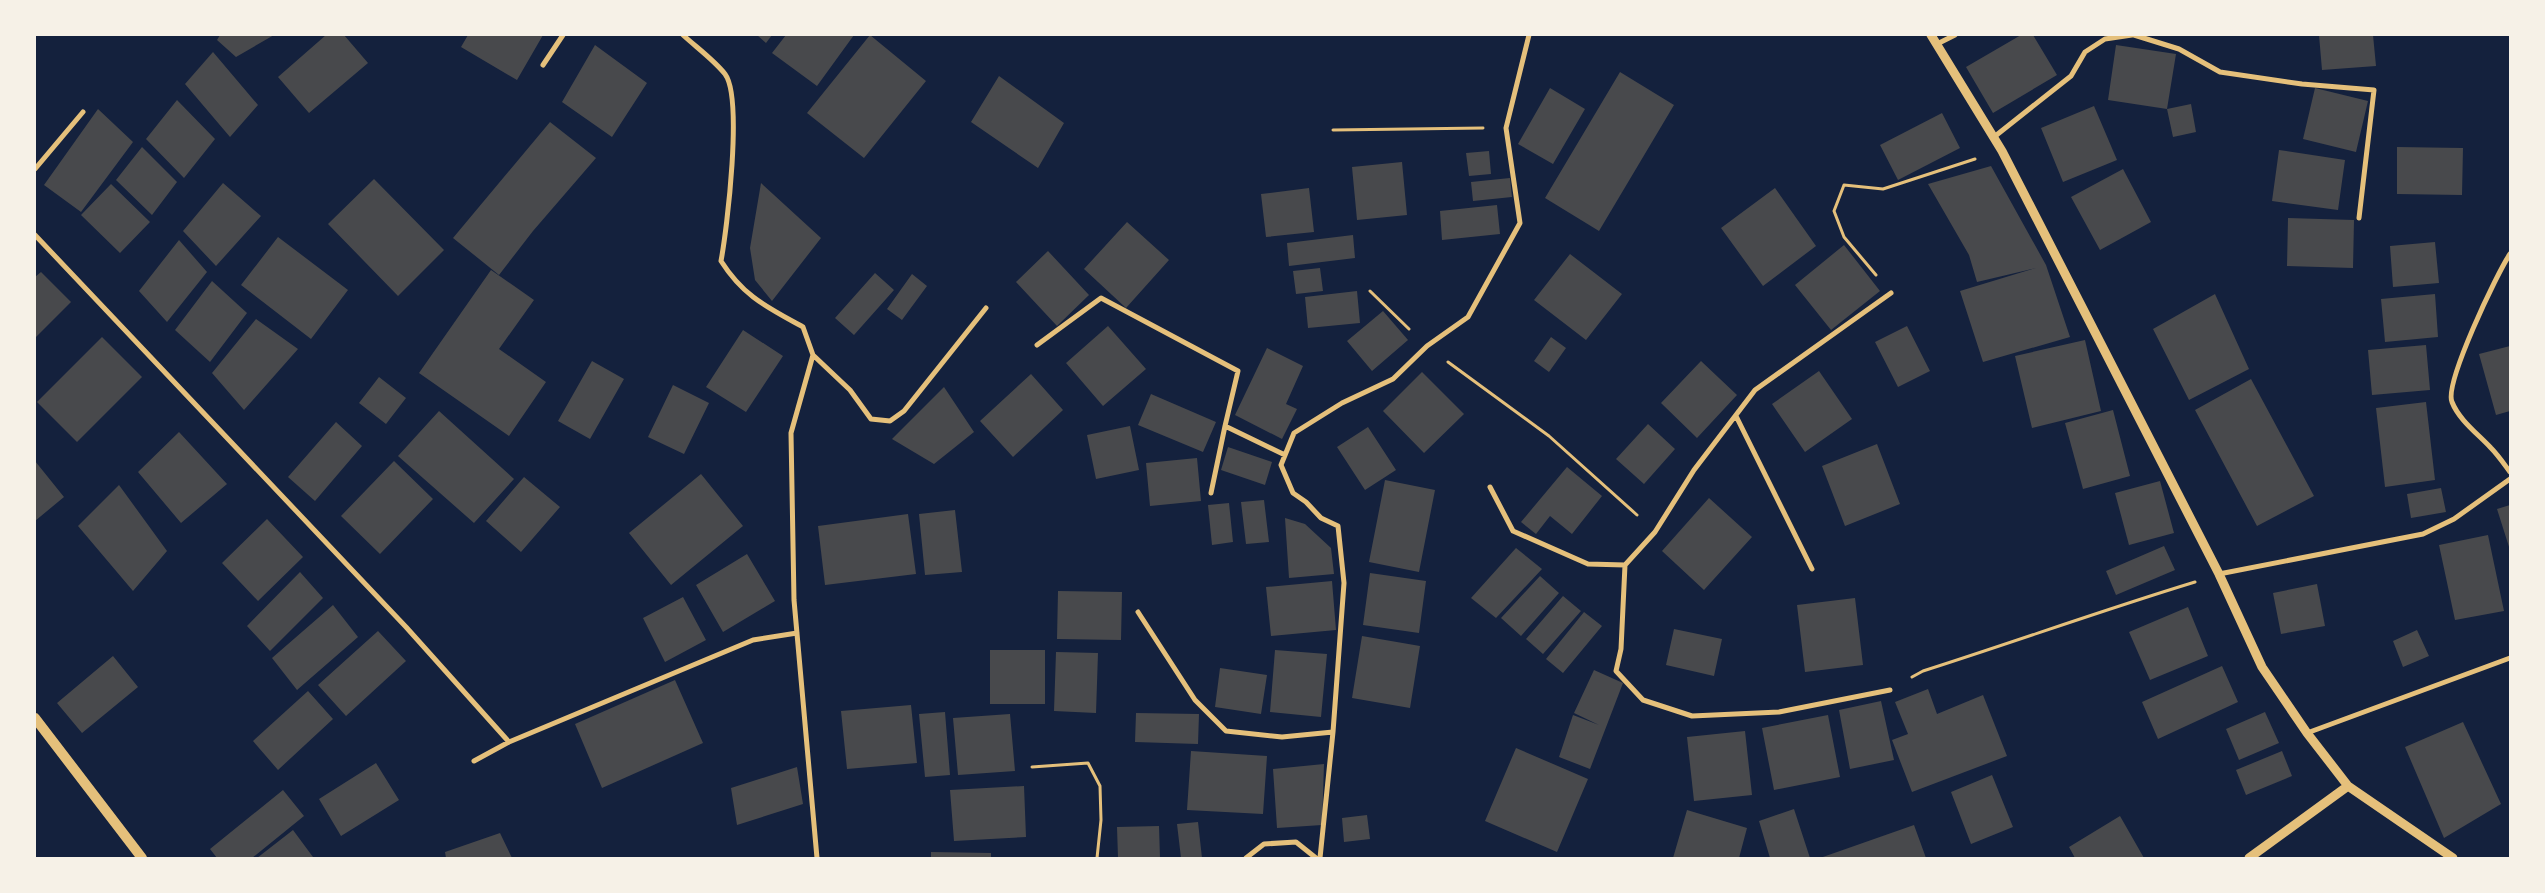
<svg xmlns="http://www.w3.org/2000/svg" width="2545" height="893" viewBox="0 0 2545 893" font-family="Signika,sans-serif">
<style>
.building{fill:#48494c}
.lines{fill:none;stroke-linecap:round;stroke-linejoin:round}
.path{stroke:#e5c07b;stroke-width:3}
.minor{stroke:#e5c07b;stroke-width:5}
.tertiary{stroke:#e5c07b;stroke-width:9}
.secondary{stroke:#e5c07b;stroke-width:10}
</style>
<rect width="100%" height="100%" fill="#14213d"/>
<path class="building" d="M 220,35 L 274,35 L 236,57 L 217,40 Z
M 326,35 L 344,35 L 368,63 L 309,113 L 278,77 Z
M 468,35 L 543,35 L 517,80 L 461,47 Z
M 757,35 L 772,35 L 766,43 Z
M 786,35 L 854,35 L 817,86 L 772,53 Z
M 870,35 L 926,81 L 864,158 L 807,113 Z
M 2021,35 L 2033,35 L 2057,75 L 1993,113 L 1966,67 Z
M 2319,35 L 2373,35 L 2376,66 L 2322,70 Z
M 595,45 L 647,83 L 612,137 L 562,102 Z
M 2116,45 L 2176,54 L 2167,109 L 2191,104 L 2196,132 L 2173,137 L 2167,109 L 2108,100 Z
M 213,52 L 258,105 L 230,137 L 185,84 Z
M 1620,72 L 1674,105 L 1599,231 L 1545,198 Z
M 999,76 L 1064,123 L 1038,168 L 971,122 Z
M 1550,88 L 1585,109 L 1553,164 L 1518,144 Z
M 2315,88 L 2368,101 L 2356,152 L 2303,139 Z
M 177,100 L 215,139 L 184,178 L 146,139 Z
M 2094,106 L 2117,160 L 2063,182 L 2041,128 Z
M 98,109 L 133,142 L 81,212 L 44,185 Z
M 1942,113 L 1960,148 L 1898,180 L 1880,145 Z
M 550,122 L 596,158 L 533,231 L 499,275 L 453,238 Z
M 142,147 L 177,182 L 152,215 L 116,180 Z
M 2397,147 L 2463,148 L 2462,195 L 2397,194 Z
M 2279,150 L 2345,160 L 2338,210 L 2272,201 Z
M 1489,151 L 1491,174 L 1469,176 L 1466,153 Z
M 1402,162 L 1407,215 L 1357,220 L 1352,167 Z
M 1991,166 L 2046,265 L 2070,337 L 1983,362 L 1960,291 L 2036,268 L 1977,282 L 1969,255 L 1928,184 Z
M 2123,169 L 2151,222 L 2100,250 L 2071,197 Z
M 1510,178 L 1512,197 L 1473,201 L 1471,182 Z
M 374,179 L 444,250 L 398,296 L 328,224 Z
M 223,183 L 261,216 L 216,266 L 183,231 Z
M 761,183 L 821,238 L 772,301 L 755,280 L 750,248 Z
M 111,184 L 150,222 L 120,253 L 81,215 Z
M 1309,188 L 1314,232 L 1266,237 L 1261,194 Z
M 1775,188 L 1816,246 L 1763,286 L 1721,228 Z
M 1497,205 L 1500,234 L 1442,240 L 1440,211 Z
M 2288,218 L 2354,220 L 2353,268 L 2287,266 Z
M 1127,222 L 1169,260 L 1126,308 L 1084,269 Z
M 1353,235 L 1355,258 L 1289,266 L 1287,243 Z
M 278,237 L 348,290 L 311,339 L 241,285 Z
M 179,240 L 207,272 L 167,322 L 139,291 Z
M 2435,242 L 2439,283 L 2393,287 L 2390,246 Z
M 1844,245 L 1880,291 L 1831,330 L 1795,285 Z
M 1048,251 L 1089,295 L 1057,326 L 1016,282 Z
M 1570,254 L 1622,294 L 1586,340 L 1534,300 Z
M 1320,268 L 1323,291 L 1296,294 L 1293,271 Z
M 491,270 L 534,300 L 499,349 L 546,382 L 509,436 L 419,373 Z
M 41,272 L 71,302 L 35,338 L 35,277 Z
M 875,273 L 894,290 L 854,335 L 835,318 Z
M 912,274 L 927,286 L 902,320 L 887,309 Z
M 212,281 L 247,313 L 210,362 L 175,330 Z
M 1357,291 L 1360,323 L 1308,328 L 1305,297 Z
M 2215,294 L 2249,369 L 2189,400 L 2153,329 Z
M 2435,294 L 2438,337 L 2385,342 L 2381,299 Z
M 1383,311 L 1408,340 L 1372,371 L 1347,341 Z
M 256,319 L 298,349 L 244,410 L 212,373 Z
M 1108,326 L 1146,369 L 1103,406 L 1066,363 Z
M 1907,326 L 1930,371 L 1898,387 L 1875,342 Z
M 743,330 L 783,356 L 746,412 L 706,387 Z
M 102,337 L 142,377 L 77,442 L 37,402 Z
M 1551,337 L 1566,348 L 1549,372 L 1534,361 Z
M 2085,340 L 2101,411 L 2032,428 L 2015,356 Z
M 2426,345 L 2430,390 L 2372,395 L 2368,350 Z
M 2510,346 L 2510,411 L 2496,415 L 2479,354 Z
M 1267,348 L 1303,366 L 1286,404 L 1297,409 L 1282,439 L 1235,415 Z
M 592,361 L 624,379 L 590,439 L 558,421 Z
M 1701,361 L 1737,395 L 1697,438 L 1661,403 Z
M 1819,371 L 1852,419 L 1805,452 L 1772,404 Z
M 1422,372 L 1464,414 L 1424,453 L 1383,411 Z
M 1031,374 L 1063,410 L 1013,457 L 980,421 Z
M 379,377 L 406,398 L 386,424 L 359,403 Z
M 2251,379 L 2314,496 L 2257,526 L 2195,410 Z
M 673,385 L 709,403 L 684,454 L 648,437 Z
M 944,387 L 974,432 L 934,464 L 892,439 Z
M 1151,394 L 1216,422 L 1203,452 L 1138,425 Z
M 2426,402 L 2435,480 L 2385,487 L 2376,408 Z
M 2113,410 L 2130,476 L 2083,489 L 2065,423 Z
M 439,411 L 514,479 L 474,523 L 398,456 Z
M 336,422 L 362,446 L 315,501 L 288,477 Z
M 1648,424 L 1675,449 L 1644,484 L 1616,459 Z
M 1130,426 L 1139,470 L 1096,479 L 1087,435 Z
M 1368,427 L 1396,470 L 1365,490 L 1337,447 Z
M 179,432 L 227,484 L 181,523 L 138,472 Z
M 1877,444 L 1900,504 L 1845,526 L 1822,466 Z
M 1228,447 L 1272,462 L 1265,485 L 1221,470 Z
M 1197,458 L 1201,501 L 1150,506 L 1146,463 Z
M 35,461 L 64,497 L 35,521 Z
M 394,461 L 433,499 L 380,554 L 341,516 Z
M 1567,467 L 1602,496 L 1572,534 L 1550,516 L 1536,534 L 1521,522 Z
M 701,474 L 743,526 L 671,585 L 629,533 Z
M 524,477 L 560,507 L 521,552 L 486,521 Z
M 1385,480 L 1435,490 L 1419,572 L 1369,562 Z
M 2160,481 L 2174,533 L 2129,545 L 2115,493 Z
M 119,485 L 167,551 L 133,591 L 78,526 Z
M 2441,488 L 2446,512 L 2411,518 L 2407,494 Z
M 1709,498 L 1752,537 L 1704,590 L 1662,551 Z
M 1264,500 L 1269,542 L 1246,544 L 1241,502 Z
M 1229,503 L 1233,542 L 1212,545 L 1208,505 Z
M 2510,505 L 2510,550 L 2497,509 Z
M 955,510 L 962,572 L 925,575 L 919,514 Z
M 908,514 L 916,574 L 825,585 L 818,526 Z
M 1285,518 L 1305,524 L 1331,548 L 1334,574 L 1289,578 Z
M 267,519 L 303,557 L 258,601 L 222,563 Z
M 2488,535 L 2504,611 L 2455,620 L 2439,545 Z
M 2164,546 L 2175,570 L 2116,595 L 2106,571 Z
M 1516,548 L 1542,569 L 1496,618 L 1471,598 Z
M 747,554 L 775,601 L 723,632 L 696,585 Z
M 300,572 L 323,598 L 270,651 L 247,626 Z
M 1370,573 L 1426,581 L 1419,633 L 1363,625 Z
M 1540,576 L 1559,593 L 1521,636 L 1501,618 Z
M 1332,581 L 1336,630 L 1271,636 L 1266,587 Z
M 2317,584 L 2325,626 L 2281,634 L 2273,593 Z
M 1058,591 L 1122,592 L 1121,640 L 1057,639 Z
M 1563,596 L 1581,611 L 1543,654 L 1526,639 Z
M 683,597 L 706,640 L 665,662 L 643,618 Z
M 1855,598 L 1863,665 L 1805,672 L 1797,605 Z
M 333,605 L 358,637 L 297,690 L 272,658 Z
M 2188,607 L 2208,656 L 2150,680 L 2129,632 Z
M 1584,612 L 1602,626 L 1563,673 L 1546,659 Z
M 1674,629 L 1722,639 L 1714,676 L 1666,665 Z
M 2417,630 L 2429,656 L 2403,667 L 2393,641 Z
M 378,631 L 406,661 L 346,716 L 318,685 Z
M 1362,636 L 1420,646 L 1410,708 L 1352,698 Z
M 990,650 L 1045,650 L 1045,704 L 990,704 Z
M 1275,650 L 1327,654 L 1321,717 L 1270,712 Z
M 1056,652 L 1098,653 L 1096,713 L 1054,711 Z
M 113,656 L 138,687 L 82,733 L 57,703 Z
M 2222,666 L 2238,702 L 2158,739 L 2142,702 Z
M 1220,668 L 1267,675 L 1261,714 L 1215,707 Z
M 1594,670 L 1623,683 L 1590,769 L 1559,757 L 1573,715 L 1599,725 L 1574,713 Z
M 675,680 L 703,743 L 602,788 L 575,724 Z
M 1928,689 L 1937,714 L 1983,695 L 2007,756 L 1912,792 L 1892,740 L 1908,734 L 1895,702 Z
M 308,691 L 333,719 L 278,770 L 253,741 Z
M 1881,701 L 1894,760 L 1850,769 L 1839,710 Z
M 911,705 L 917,763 L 847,769 L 841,711 Z
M 945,712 L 950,775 L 925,777 L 919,714 Z
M 2265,712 L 2279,743 L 2239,760 L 2226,729 Z
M 1136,713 L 1199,714 L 1198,744 L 1135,742 Z
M 1010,714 L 1015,771 L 958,775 L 953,718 Z
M 1828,715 L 1840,777 L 1774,790 L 1762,728 Z
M 2463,722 L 2501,804 L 2444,838 L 2405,747 Z
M 1745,731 L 1752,795 L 1694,801 L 1687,737 Z
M 1516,748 L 1588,779 L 1557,852 L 1485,821 Z
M 1191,751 L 1267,756 L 1263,814 L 1187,810 Z
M 2282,751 L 2292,776 L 2246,795 L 2236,770 Z
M 376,763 L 399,800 L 341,836 L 319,799 Z
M 1324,764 L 1322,825 L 1277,828 L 1273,769 Z
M 797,767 L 803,804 L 737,825 L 731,788 Z
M 1992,775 L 2013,827 L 1971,844 L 1951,792 Z
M 1024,786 L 1026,837 L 954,841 L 950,790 Z
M 283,790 L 304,816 L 252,858 L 217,858 L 210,849 Z
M 1794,809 L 1810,858 L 1770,858 L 1759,821 Z
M 1687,810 L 1747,828 L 1739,858 L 1673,858 Z
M 1367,815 L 1370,839 L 1344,842 L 1342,818 Z
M 2120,816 L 2144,858 L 2075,858 L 2069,847 Z
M 1198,822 L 1202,858 L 1181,858 L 1177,824 Z
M 1914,825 L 1926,858 L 1820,858 Z
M 1159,826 L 1160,858 L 1118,858 L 1117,827 Z
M 293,830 L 313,857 L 311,858 L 257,858 Z
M 500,833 L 512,858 L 446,858 L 445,852 Z
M 931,852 L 991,853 L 991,858 L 931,858 Z"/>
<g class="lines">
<path class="path" d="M 1333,130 L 1483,128
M 1876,275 L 1844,237 L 1834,211 L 1844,185 L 1883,189 L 1975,159
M 1370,291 L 1409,329
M 1448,362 L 1549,436 L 1637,515
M 1912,677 L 1923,671 C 2014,642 2103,610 2195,582
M 1032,767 L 1088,763 L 1100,786 L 1101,820 L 1097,858"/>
<path class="minor" d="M 683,35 C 696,47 714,60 725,74 C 743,98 727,229 721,261 C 744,297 767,307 803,327 L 813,355 L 791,433 L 794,600 L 817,858
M 2134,35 L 2179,49 L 2220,72 L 2302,84 L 2374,90 L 2359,218
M 1937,44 L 1955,35
M 543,65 L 563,35
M 1994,137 L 2071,76 L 2085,52 L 2105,39 L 2132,35
M 35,169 L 83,112
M 35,235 L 406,627 L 509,742
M 2510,254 C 2497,273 2444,384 2452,402 C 2459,420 2478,434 2491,448 C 2498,455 2504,464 2510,472
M 1037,345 L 1101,298 L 1238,371 L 1225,426 L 1285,455
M 813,355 L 850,390 L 871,419 L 890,421 L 904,411 L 986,308
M 1736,416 L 1812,569
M 1490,487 L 1513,531 L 1588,564 L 1625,565
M 1211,493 L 1225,426
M 2219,574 L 2423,534 L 2454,519 L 2510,479
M 1138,612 L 1195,700 L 1226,731 L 1282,737 L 1333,732
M 1890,690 L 1779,712 L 1692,716 L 1643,700 L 1616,671 L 1621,649 L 1625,565 L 1655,532 L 1694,470 L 1755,390 L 1891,293
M 2307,733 L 2510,658
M 474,761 L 509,742 L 753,640 L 797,633
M 1246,858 L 1264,844 L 1296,842 L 1316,858
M 1320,858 L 1333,732 L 1344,583 L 1338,526 L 1321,518 L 1306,502 L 1293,493 L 1281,465 L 1294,433 L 1342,403 L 1393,379 L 1427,346 L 1468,317 L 1520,223 L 1506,128 L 1529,35"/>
<path class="tertiary" d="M 1931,35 L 2002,151 L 2219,574 L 2262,667 L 2307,733 L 2348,786 L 2453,858
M 2249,858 L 2348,786"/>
<path class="secondary" d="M 35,718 L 142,858"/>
</g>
<rect width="2545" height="893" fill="none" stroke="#f6f1e7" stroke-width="72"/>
</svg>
